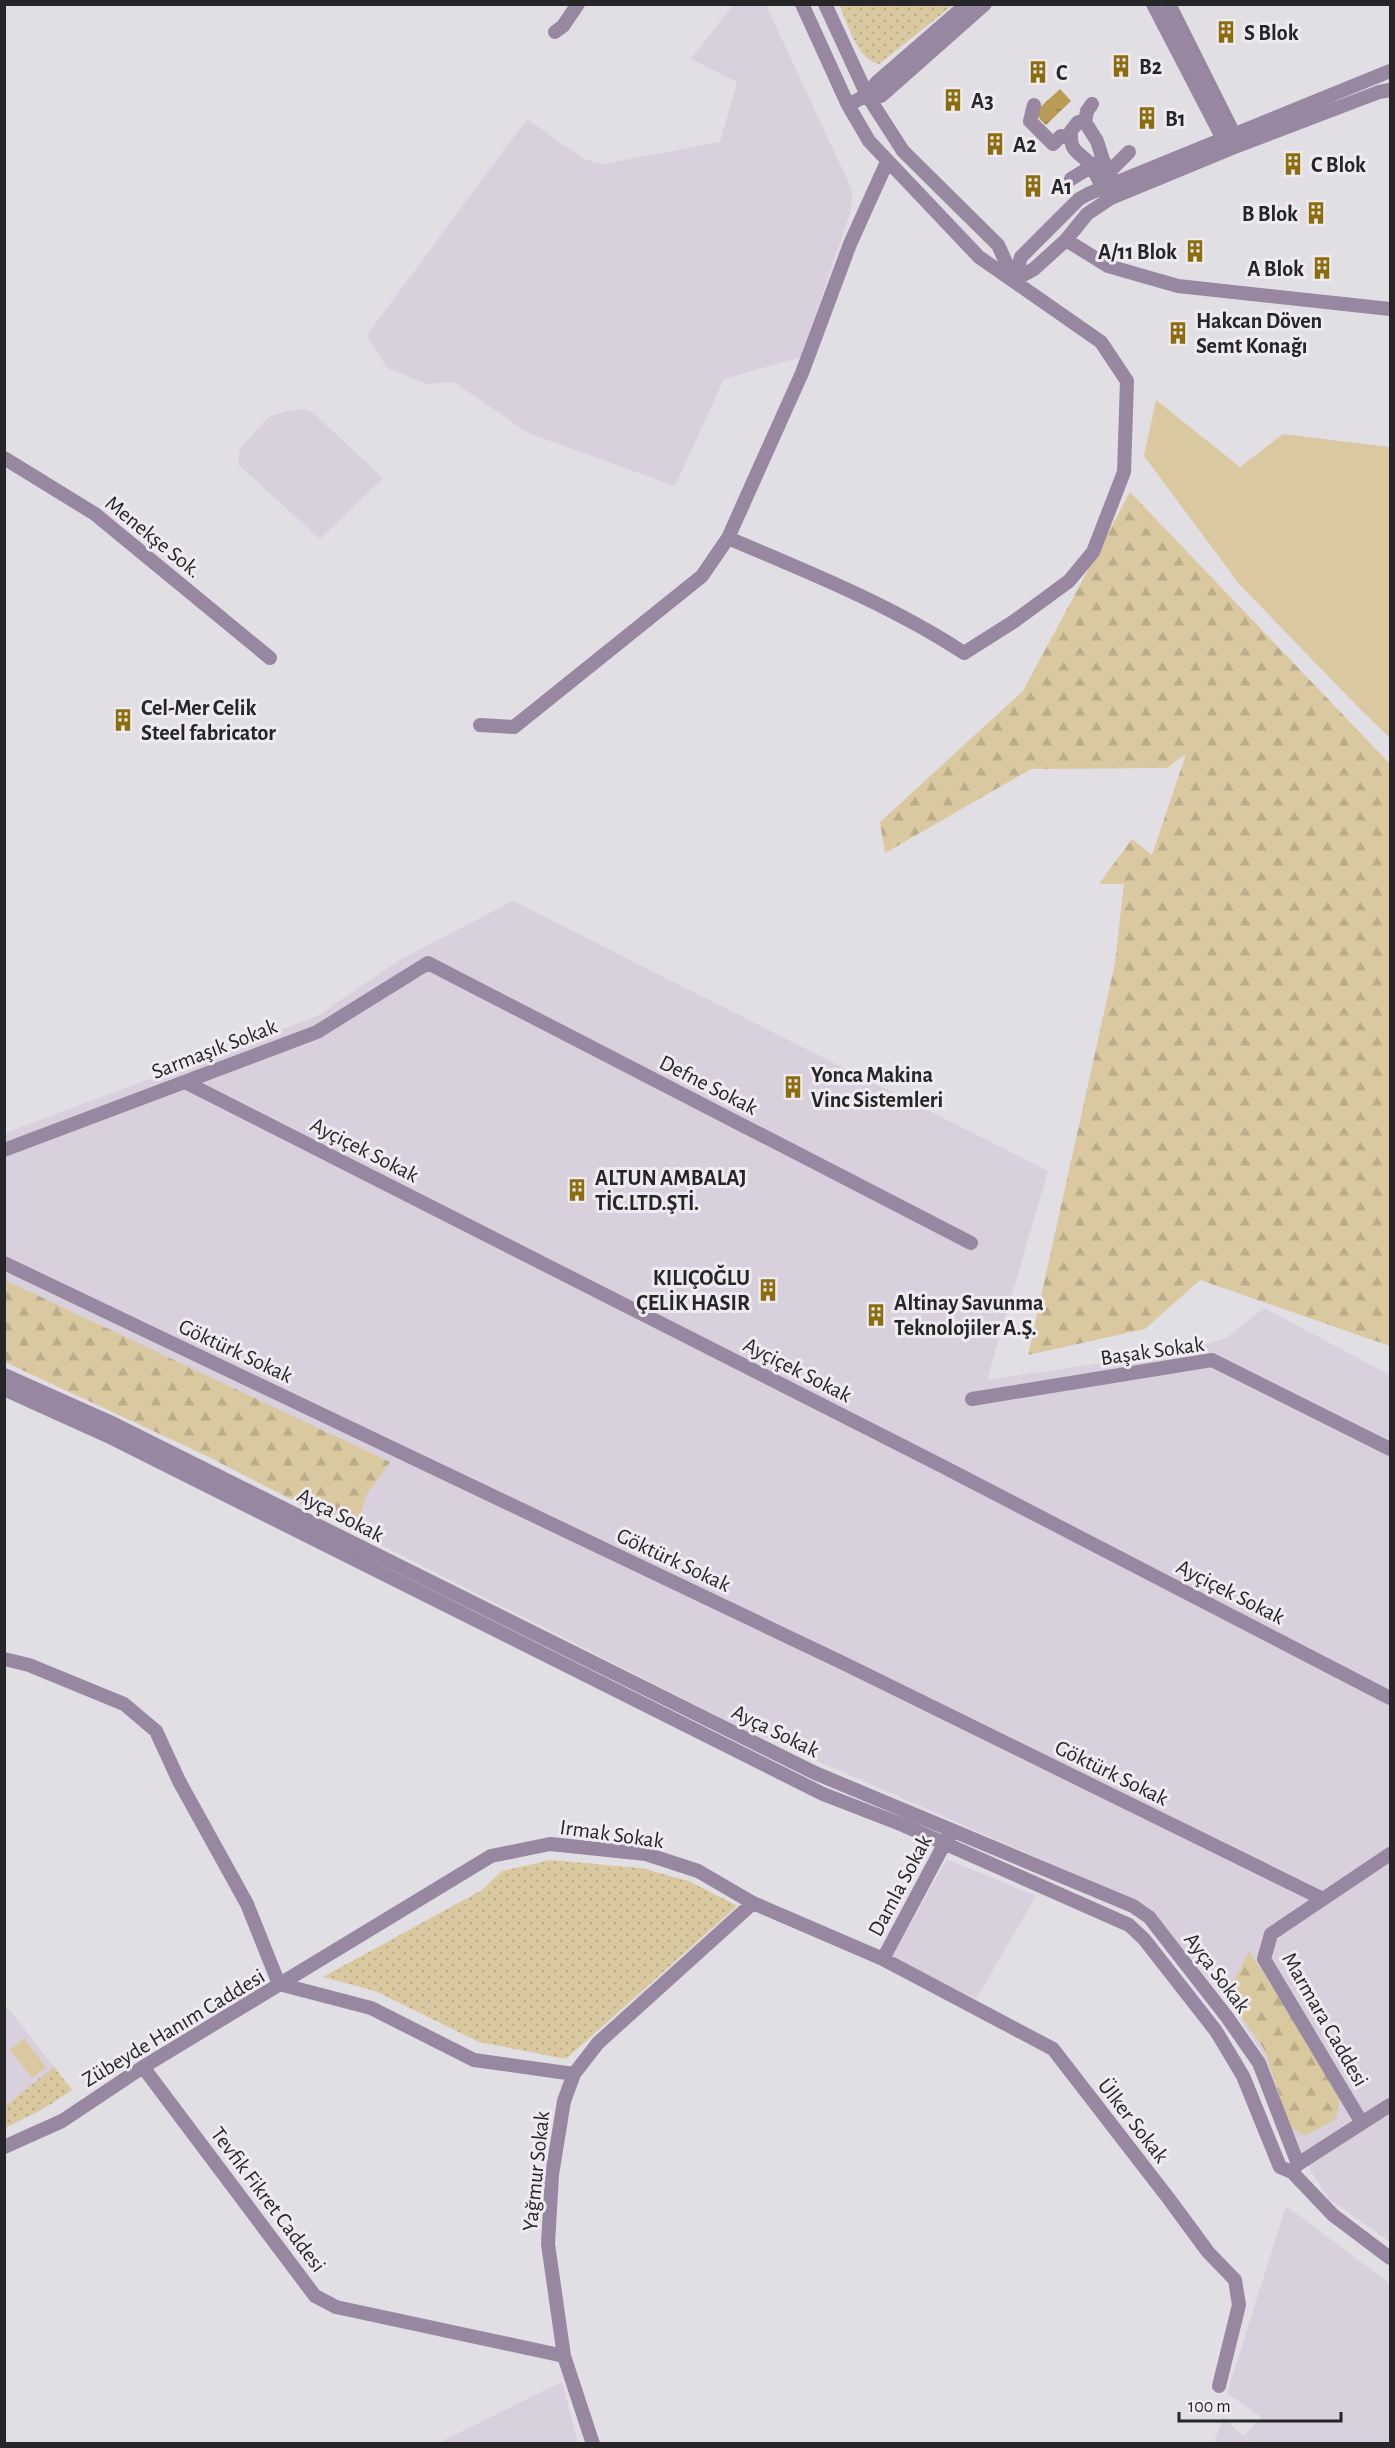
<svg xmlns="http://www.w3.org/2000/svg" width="1395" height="2448" viewBox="0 0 1395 2448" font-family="'Alegreya Sans',sans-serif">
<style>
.built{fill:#d8d1dd}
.grass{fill:url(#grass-dots)}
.forest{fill:url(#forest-firs)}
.green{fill:#dac9a0}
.water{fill:url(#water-ripples)}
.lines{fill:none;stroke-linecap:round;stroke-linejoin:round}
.minor{stroke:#9787a1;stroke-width:14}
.labels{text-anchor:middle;stroke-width:6;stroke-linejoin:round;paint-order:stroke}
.poi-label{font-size:22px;font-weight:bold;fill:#262527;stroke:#efebf1;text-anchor:start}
.street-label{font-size:22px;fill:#262527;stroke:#efebf1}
</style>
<defs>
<pattern id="grass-dots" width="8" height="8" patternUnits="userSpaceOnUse" patternTransform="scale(1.5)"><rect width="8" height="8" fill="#dac9a0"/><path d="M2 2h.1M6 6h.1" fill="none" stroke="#bbac8a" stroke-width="1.8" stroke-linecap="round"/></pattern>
<pattern id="forest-firs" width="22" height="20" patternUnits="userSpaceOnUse" patternTransform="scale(1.5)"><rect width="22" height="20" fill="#dac9a0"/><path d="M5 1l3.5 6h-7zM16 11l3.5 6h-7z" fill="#bbac8a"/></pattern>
<pattern id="water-ripples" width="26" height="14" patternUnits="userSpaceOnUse" patternTransform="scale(1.5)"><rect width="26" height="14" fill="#b89c56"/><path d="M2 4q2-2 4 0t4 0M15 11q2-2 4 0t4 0" fill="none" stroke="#957f47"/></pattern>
</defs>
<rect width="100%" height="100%" fill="#e1dee4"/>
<path class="built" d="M 733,5 L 766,5 L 852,190 L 851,210 L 801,357 L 724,379 L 675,486 L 528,433 L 454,382 L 427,384 L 387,368 L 367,335 L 527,119 L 584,159 L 603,164 L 720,142 L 737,82 L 691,59 Z
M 306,409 L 312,412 L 383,478 L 320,539 L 238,464 L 240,448 L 270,416 L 288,411 Z
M 513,901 L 1048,1171 L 987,1380 L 1175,1352 L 1206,1344 L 1226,1338 L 1264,1308 L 1390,1375 L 1390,2242 L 1329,2199 L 1290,2138 L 1262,2052 L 1228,2002 L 1146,1905 L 735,1725 L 205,1455 L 5,1362 L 5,1133 L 317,1016 L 401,959 Z
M 947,1859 L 1036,1896 L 976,1999 L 892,1957 Z
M 5,2004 L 72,2090 L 43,2109 L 5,2128 Z
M 1286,2206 L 1390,2284 L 1390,2443 L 1252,2443 L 1244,2436 L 1261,2417 L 1227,2393 Z
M 562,2382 L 578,2443 L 438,2443 Z
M 1223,2417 L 1250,2443 L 1214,2443 Z"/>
<path class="grass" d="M 839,5 L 953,5 L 879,64 C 857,60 848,23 839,5 Z
M 550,1860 L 641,1868 L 689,1881 L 737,1906 L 566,2059 L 479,2042 L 375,1991 L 323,1977 L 482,1890 L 502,1871 Z
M 54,2067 L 72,2090 L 43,2109 L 5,2128 L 5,2106 Z"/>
<path class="forest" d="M 1130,492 L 1390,764 L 1390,1346 L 1200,1280 L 1145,1329 L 1028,1355 L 1115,963 L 1124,884 L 1099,884 L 1132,839 L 1152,855 L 1186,754 L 1167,768 L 1031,769 L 885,853 L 880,822 L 1023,691 Z
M 5,1280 L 390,1462 L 367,1494 L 355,1532 L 205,1455 L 5,1362 Z
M 1249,1951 L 1341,2095 L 1336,2119 L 1305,2136 L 1290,2127 L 1264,2049 L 1226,1996 Z"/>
<path class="green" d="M 1156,400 L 1240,467 L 1283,434 L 1390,447 L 1390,738 L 1360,709 L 1240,585 L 1144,456 Z
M 24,2038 L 46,2067 L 32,2078 L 10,2050 Z"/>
<path class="water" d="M 1060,89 L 1071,101 L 1046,125 L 1034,113 Z"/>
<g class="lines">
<path class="minor" d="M 825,4 L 867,95 L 903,151 L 998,245 L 1013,278
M 1153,4 L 1223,139 L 1229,145
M 1169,4 L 1234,134 L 1233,143
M 555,32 L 563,26 L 578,4
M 867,95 L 877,82 L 967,4
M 848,105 L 867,95 L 881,96 L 985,4
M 1034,105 L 1030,121 L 1053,144 L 1061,136 L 1071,137
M 1085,122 L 1087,111 L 1092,104
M 1109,172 L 1129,152
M 1071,179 L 1092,166 C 1081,152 1069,154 1071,131 L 1078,122 L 1085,122 L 1097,141 L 1103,160
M 1102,187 L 1092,166 L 1103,160 L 1114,182
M 1066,240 L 1108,266 L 1178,286 L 1390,309
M 1014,280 L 1021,257 L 1079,199 L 1088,194 L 1390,71
M 1014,280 L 1034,269 L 1066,240 L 1087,214 L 1111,198 L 1232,148 L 1379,92 L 1390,90
M 4,458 L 95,514 L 270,658
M 728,538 C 808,572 891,605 964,653 L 1013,622 L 1069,581 L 1093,552 L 1124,472 L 1127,381 L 1101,342 L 979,257 L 869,141 L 848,105 L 802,4
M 480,725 L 514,727 L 702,576 L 728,538 L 802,373 L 850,244 L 887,162
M 185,1082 L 940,1465 L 1390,1698
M 4,1150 L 317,1032 L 428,963 L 971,1243
M 4,1263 L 843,1663 L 1323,1899
M 4,1375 L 114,1424 L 815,1773 L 1133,1906 L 1149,1917 L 1227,2017 L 1259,2063 L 1298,2164 L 1292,2172
M 4,1389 L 108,1436 L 823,1794 L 903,1825 L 1129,1925 L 1144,1939 L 1216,2031 L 1243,2076 L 1280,2167 L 1292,2172 L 1333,2215 L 1390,2258
M 972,1399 L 1212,1360 L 1390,1449
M 4,1659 L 29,1665 L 124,1704 L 156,1731 L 179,1781 L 247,1904 L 279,1984
M 883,1959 L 948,1837
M 279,1984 L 371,2008 L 474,2060 L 574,2074
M 143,2067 L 315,2296 L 336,2307 L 564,2356
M 1362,2123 L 1264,1959 L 1271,1934 L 1390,1854
M 4,2147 L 62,2121 L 143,2067 L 491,1856 L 550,1844 L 646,1854 L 698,1871 L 753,1903 L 883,1959 L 1053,2049 L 1169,2199 L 1208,2252 L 1235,2280 L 1239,2305 L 1219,2386
M 1298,2164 L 1390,2105
M 593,2444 L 564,2356 L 548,2244 L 552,2175 L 564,2101 L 574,2074 L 598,2043 L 753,1903"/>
</g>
<defs>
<g id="building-bare" transform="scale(1.8)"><path d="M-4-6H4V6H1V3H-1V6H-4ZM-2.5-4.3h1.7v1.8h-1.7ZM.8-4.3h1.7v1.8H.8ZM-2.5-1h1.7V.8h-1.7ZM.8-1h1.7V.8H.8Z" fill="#8b6d0e" stroke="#efebf1" stroke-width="2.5" paint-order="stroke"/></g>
</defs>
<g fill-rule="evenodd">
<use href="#building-bare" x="1226" y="32"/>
<use href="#building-bare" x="1121" y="66"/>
<use href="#building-bare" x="1038" y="72"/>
<use href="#building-bare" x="953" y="100"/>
<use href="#building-bare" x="1147" y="118"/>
<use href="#building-bare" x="995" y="144"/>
<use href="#building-bare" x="1293" y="164"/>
<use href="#building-bare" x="1033" y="186"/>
<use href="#building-bare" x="1316" y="213"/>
<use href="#building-bare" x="1195" y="251"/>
<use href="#building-bare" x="1322" y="268"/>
<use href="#building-bare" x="1178" y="333"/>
<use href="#building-bare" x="123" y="720"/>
<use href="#building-bare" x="793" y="1087"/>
<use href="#building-bare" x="577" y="1190"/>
<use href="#building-bare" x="768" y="1290"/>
<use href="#building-bare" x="876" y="1315"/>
</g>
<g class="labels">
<g class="poi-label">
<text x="1244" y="40">S Blok</text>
<text x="1139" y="74">B2</text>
<text x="1056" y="80">C</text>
<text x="971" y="108">A3</text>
<text x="1165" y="126">B1</text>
<text x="1013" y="152">A2</text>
<text x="1311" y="172">C Blok</text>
<text x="1051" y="194">A1</text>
<text x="1298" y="221" text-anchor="end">B Blok</text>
<text x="1177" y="259" text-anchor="end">A/11 Blok</text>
<text x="1304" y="276" text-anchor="end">A Blok</text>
<text x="1196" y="328">Hakcan Döven<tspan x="1196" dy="25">Semt Konağı</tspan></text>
<text x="141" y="715">Cel-Mer Celik<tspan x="141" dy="25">Steel fabricator</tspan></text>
<text x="811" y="1082">Yonca Makina<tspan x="811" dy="25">Vinc Sistemleri</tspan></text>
<text x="595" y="1185">ALTUN AMBALAJ<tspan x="595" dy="25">TİC.LTD.ŞTİ.</tspan></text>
<text x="750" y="1285" text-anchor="end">KILIÇOĞLU<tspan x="750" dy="25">ÇELİK HASIR</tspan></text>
<text x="894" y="1310">Altinay Savunma<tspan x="894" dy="25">Teknolojiler A.Ş.</tspan></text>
</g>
<g class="street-label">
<text transform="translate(154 536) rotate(39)" y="8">Menekşe Sok.</text>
<text transform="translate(214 1048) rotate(-21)" y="8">Sarmaşık Sokak</text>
<text transform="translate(709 1084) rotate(27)" y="8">Defne Sokak</text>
<text transform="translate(365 1149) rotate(27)" y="8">Ayçiçek Sokak</text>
<text transform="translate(236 1350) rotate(25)" y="8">Göktürk Sokak</text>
<text transform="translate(1152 1350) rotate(-8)" y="8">Başak Sokak</text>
<text transform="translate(798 1369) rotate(27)" y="8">Ayçiçek Sokak</text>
<text transform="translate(341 1514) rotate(27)" y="8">Ayça Sokak</text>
<text transform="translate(674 1559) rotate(25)" y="8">Göktürk Sokak</text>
<text transform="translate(1231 1591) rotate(27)" y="8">Ayçiçek Sokak</text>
<text transform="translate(776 1730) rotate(26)" y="8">Ayça Sokak</text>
<text transform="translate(1112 1772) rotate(26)" y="8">Göktürk Sokak</text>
<text transform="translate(612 1833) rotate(8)" y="8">Irmak Sokak</text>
<text transform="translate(899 1885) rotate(-62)" y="8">Damla Sokak</text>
<text transform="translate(1218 1972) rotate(53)" y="8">Ayça Sokak</text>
<text transform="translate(1326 2019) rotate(60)" y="8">Marmara Caddesi</text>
<text transform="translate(173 2027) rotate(-31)" y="8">Zübeyde Hanım Caddesi</text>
<text transform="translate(1134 2120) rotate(52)" y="8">Ülker Sokak</text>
<text transform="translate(535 2171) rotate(-84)" y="8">Yağmur Sokak</text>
<text transform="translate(269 2199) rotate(53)" y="8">Tevfik Fikret Caddesi</text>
</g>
</g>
<rect width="1395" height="2448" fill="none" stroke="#262527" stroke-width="12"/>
<path d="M1179 2412v9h162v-9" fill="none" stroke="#262527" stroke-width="3"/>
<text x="1188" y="2412" font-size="18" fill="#262527" stroke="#efebf1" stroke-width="4.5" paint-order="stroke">100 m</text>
</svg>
